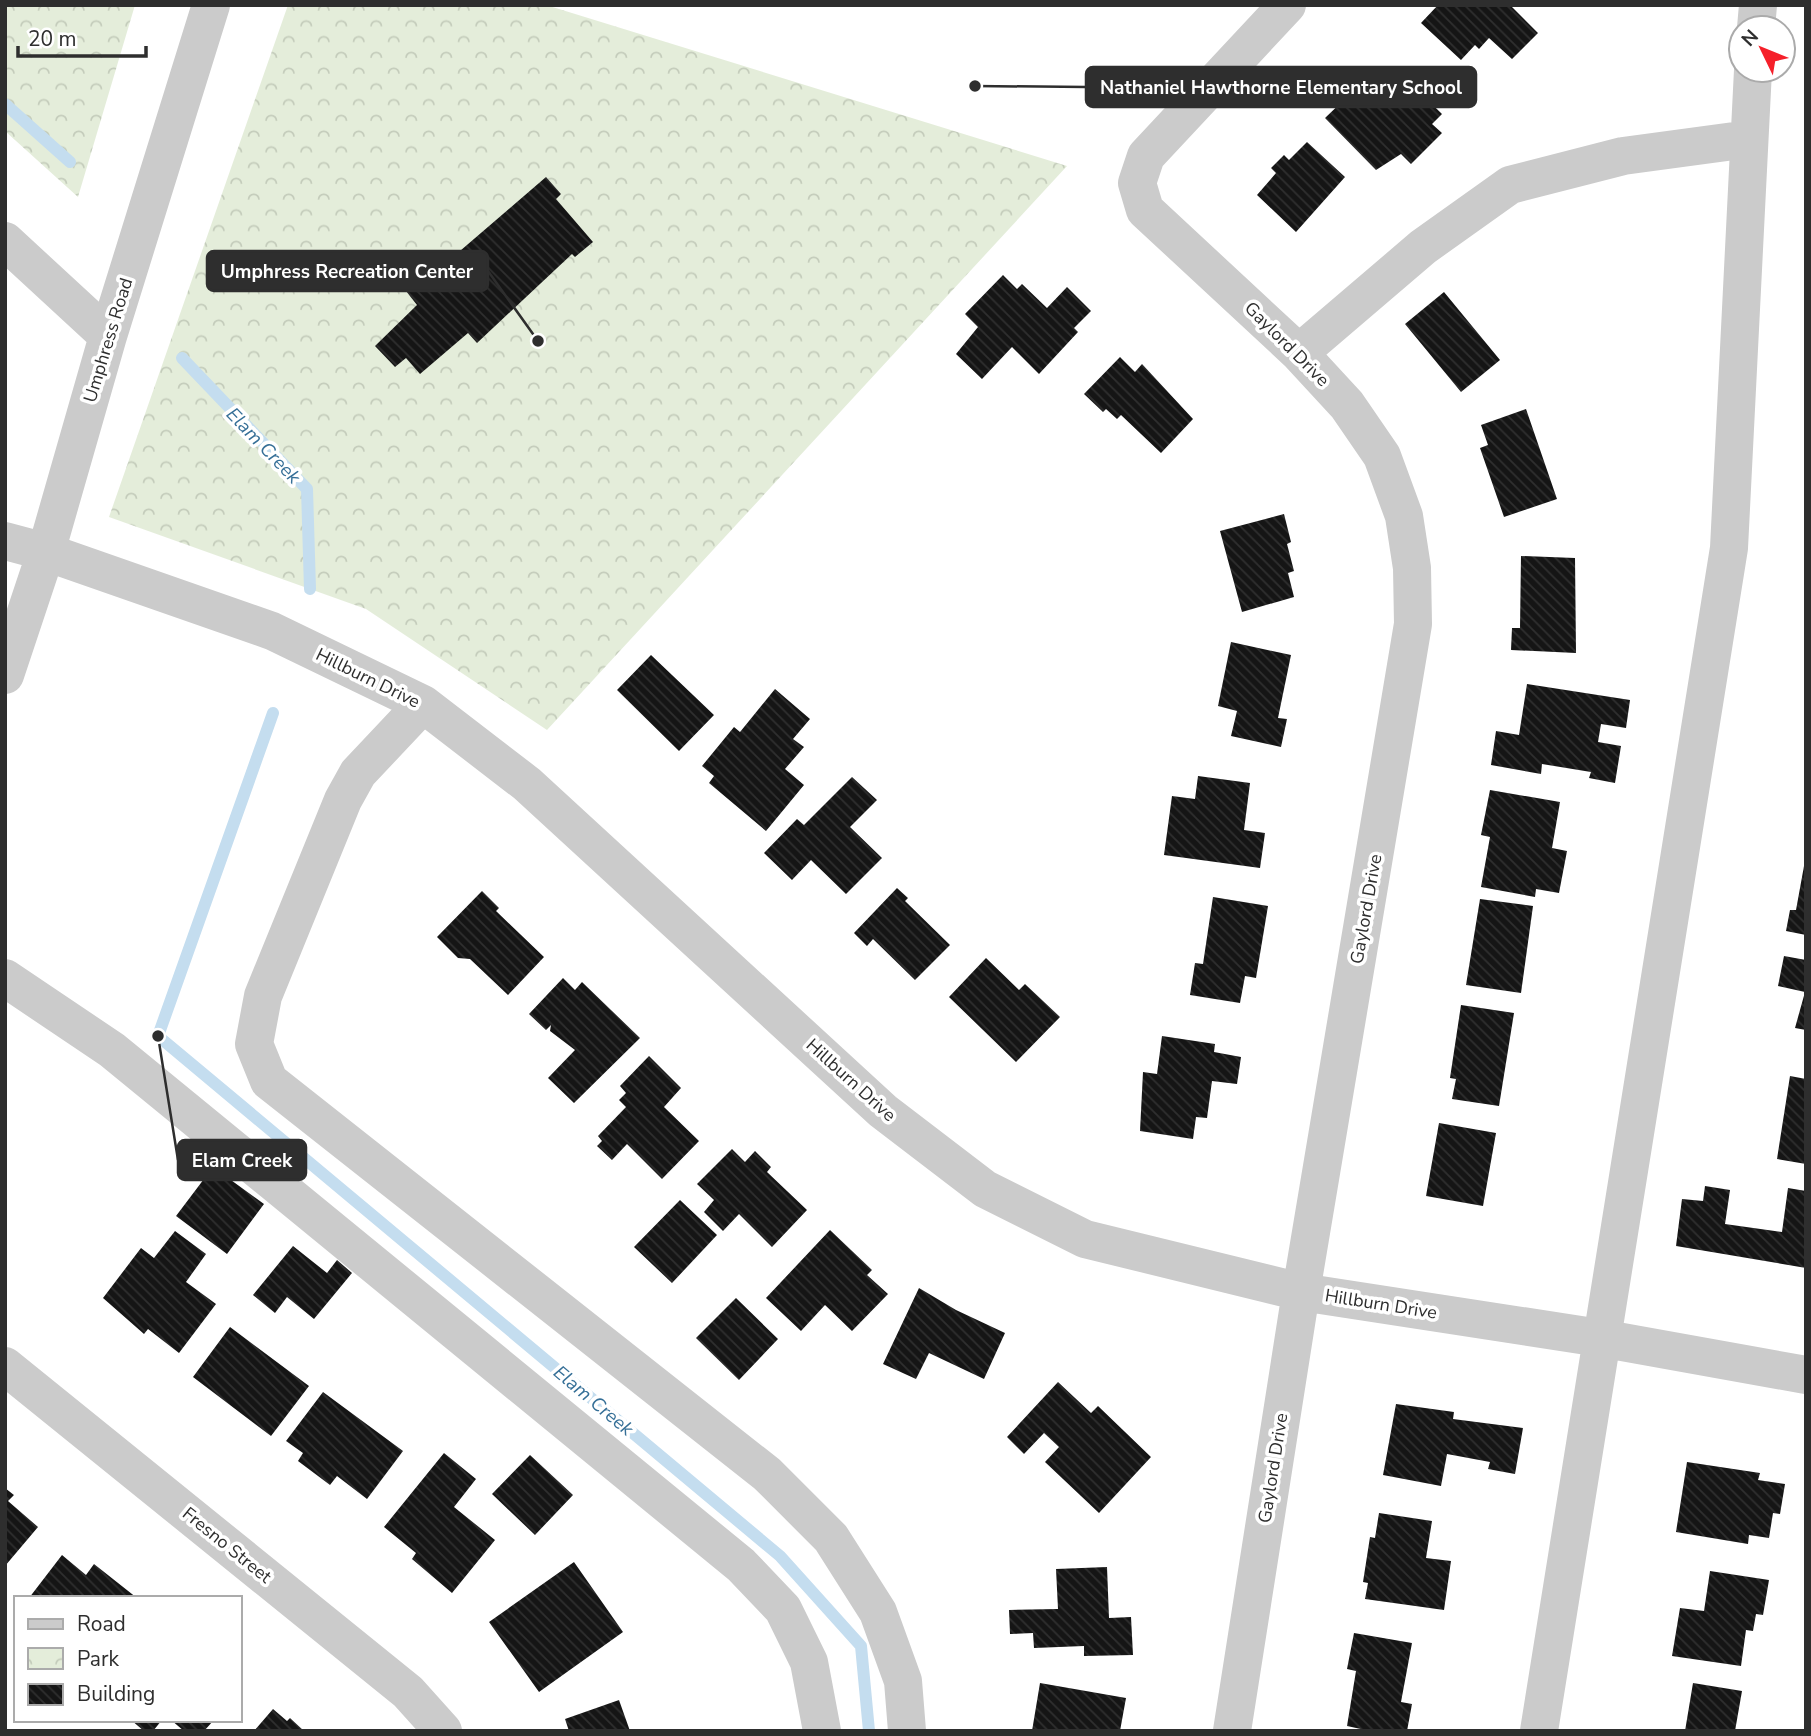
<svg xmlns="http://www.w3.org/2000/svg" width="1811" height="1736" viewBox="0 0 1811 1736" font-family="'Nunito Sans',sans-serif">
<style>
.park{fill:url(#park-crowns)}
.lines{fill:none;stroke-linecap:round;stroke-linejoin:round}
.stream{stroke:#c4ddef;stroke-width:12}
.building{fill:url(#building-back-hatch)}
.minor{stroke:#cbcbcb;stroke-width:38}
.labels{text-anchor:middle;stroke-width:7;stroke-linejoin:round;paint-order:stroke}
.street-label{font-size:18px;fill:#2e2e2e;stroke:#fff}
.water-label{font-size:19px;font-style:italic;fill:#356f97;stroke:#fff}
.leader{fill:none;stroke:#2e2e2e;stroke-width:2.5}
.callout-dot{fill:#2e2e2e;stroke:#fff;stroke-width:2.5}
.callout{fill:#2e2e2e;stroke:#2e2e2e;stroke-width:2.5}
.callout-label{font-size:19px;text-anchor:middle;font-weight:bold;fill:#fff}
</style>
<defs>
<pattern id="park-crowns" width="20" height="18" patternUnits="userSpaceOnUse" patternTransform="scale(1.75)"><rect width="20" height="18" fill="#e4edda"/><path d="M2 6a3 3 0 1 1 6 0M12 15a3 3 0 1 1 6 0" fill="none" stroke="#c4ccbb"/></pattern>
<pattern id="building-back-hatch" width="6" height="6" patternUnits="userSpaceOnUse" patternTransform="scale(1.75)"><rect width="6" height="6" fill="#151515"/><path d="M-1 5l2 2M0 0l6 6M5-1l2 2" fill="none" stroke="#2f2f2f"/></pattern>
</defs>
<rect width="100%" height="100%" fill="#fff"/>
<path class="park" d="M 5,5 L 135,5 L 78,197 L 5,131 Z
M 288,5 L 546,5 L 1067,166 L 547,730 L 366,609 L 109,517 Z"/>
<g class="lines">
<path class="stream" d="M 5,104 L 70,162
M 182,358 L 307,489 L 310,589
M 273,713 L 158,1036 L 780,1556 L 861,1646 L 869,1731"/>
</g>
<path class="building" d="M 1438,5 L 1510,5 L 1538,33 L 1512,59 L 1489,38 L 1479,49 L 1475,45 L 1461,60 L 1421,23 Z
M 1398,71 L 1442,114 L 1432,124 L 1442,133 L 1411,164 L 1401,154 L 1376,170 L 1325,118 L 1349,95 L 1361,107 Z
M 1307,142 L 1345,177 L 1296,232 L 1257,195 L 1276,173 L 1271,168 L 1284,155 L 1289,160 Z
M 546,177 L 561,194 L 556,199 L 593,242 L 575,257 L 572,254 L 477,343 L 468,333 L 420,374 L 406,358 L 395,367 L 375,346 L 417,305 L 406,291 L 448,252 L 453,257 Z
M 1003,275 L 1017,289 L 1022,284 L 1047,308 L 1067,287 L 1091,311 L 1074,328 L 1078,332 L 1039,374 L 1012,347 L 982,379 L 956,354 L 978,327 L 965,314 Z
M 1444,292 L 1500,360 L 1461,392 L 1405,324 Z
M 1120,357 L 1135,372 L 1142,364 L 1193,419 L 1161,453 L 1121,415 L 1117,419 L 1106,409 L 1103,412 L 1084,394 Z
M 1526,409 L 1557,499 L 1504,517 L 1480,448 L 1488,445 L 1481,425 Z
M 1284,514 L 1291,542 L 1287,544 L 1294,571 L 1288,573 L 1294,597 L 1242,612 L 1220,531 Z
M 1521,556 L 1575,558 L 1576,653 L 1511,650 L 1512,628 L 1520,628 Z
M 1231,642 L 1291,655 L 1278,718 L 1287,719 L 1281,747 L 1231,736 L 1237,711 L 1218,706 Z
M 651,655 L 714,715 L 679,751 L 617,690 Z
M 1527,684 L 1630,700 L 1626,728 L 1601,724 L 1598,742 L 1621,746 L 1615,783 L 1589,778 L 1591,772 L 1542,764 L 1541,774 L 1491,765 L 1496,731 L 1519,735 Z
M 775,689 L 810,719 L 793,739 L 804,747 L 785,769 L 804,785 L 766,831 L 709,783 L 714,776 L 702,766 L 734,727 L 740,732 Z
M 1198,776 L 1250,783 L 1244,830 L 1265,833 L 1260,868 L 1164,855 L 1172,796 L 1195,799 Z
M 852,777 L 877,800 L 850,827 L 882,858 L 846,894 L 811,860 L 792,880 L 764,853 L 797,819 L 804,825 Z
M 1490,790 L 1560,802 L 1552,848 L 1567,851 L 1559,893 L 1536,889 L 1535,897 L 1481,887 L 1490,837 L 1481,835 Z
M 1804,866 L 1806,866 L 1806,935 L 1786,931 L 1790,910 L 1796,910 Z
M 897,888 L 908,898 L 905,901 L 950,945 L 915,980 L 873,939 L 867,946 L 854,933 Z
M 482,891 L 499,908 L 496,911 L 544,957 L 508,995 L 470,959 L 458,958 L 437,937 Z
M 1213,897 L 1268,906 L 1256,978 L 1245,976 L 1240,1003 L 1190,995 L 1195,963 L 1203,964 Z
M 1480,899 L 1533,906 L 1521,993 L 1466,985 Z
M 1784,956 L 1806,960 L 1806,1030 L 1795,1028 L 1805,992 L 1778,986 Z
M 986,958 L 1019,990 L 1025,984 L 1060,1017 L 1016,1062 L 949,997 Z
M 563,978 L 575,990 L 582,982 L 640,1038 L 574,1103 L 548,1078 L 575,1050 L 550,1031 L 551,1025 L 546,1030 L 529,1014 Z
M 1461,1005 L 1514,1013 L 1499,1106 L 1452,1099 L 1456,1079 L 1450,1078 Z
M 1162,1036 L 1215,1044 L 1214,1052 L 1241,1057 L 1237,1084 L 1212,1081 L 1207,1118 L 1196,1117 L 1193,1139 L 1140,1131 L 1143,1072 L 1157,1074 Z
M 649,1056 L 681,1088 L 664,1107 L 699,1141 L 662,1179 L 627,1144 L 612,1160 L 597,1146 L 602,1141 L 598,1136 L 626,1107 L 619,1100 L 626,1093 L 620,1086 Z
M 1790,1076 L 1806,1079 L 1806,1164 L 1777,1159 Z
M 1439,1123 L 1496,1133 L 1483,1206 L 1426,1196 Z
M 732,1149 L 745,1162 L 755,1151 L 771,1167 L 767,1172 L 807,1210 L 772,1247 L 739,1214 L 723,1231 L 704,1212 L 714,1200 L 697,1184 Z
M 213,1167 L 264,1204 L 227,1254 L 176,1216 Z
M 1705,1186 L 1730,1190 L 1725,1224 L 1782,1232 L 1788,1188 L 1806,1191 L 1806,1268 L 1676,1246 L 1682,1199 L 1703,1201 Z
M 680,1200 L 717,1235 L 672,1283 L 634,1247 Z
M 830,1230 L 872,1270 L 867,1275 L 888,1294 L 852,1331 L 825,1305 L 801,1331 L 766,1298 Z
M 175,1231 L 206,1254 L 186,1282 L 216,1304 L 179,1353 L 148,1329 L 144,1334 L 103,1298 L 141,1248 L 154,1258 Z
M 293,1246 L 327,1273 L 337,1260 L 352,1273 L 314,1319 L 287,1297 L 275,1313 L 253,1295 Z
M 919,1288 L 956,1310 L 1005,1333 L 984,1379 L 929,1353 L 916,1379 L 883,1364 Z
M 736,1298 L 778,1339 L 739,1380 L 696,1338 Z
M 230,1327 L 309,1386 L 271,1436 L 193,1377 Z
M 1058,1382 L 1091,1413 L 1098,1406 L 1151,1457 L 1099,1513 L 1045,1462 L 1059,1447 L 1044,1433 L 1024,1454 L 1007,1437 Z
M 323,1392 L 403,1451 L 367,1499 L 337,1476 L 330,1485 L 298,1461 L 303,1453 L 286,1441 Z
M 1396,1404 L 1454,1412 L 1453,1419 L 1523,1428 L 1515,1474 L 1488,1469 L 1490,1462 L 1447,1454 L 1441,1486 L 1383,1475 Z
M 444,1453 L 476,1479 L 454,1507 L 495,1540 L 452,1593 L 412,1559 L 416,1553 L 384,1527 Z
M 530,1455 L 573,1495 L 535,1535 L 492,1494 Z
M 1687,1462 L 1760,1473 L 1758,1480 L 1785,1484 L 1780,1514 L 1773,1513 L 1769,1538 L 1749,1535 L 1748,1544 L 1676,1532 Z
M 5,1488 L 14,1495 L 8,1501 L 38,1527 L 5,1566 Z
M 1379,1513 L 1432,1521 L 1426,1558 L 1451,1561 L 1444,1610 L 1365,1599 L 1368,1583 L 1363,1582 L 1370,1537 L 1375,1538 Z
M 62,1555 L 86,1575 L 94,1564 L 137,1598 L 29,1598 Z
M 574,1562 L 623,1632 L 539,1692 L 489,1622 Z
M 1107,1567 L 1109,1618 L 1131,1617 L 1133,1655 L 1084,1656 L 1084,1646 L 1034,1648 L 1033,1633 L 1010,1634 L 1009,1610 L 1058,1609 L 1056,1569 Z
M 1710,1571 L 1769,1580 L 1763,1615 L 1756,1614 L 1753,1631 L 1746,1630 L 1741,1666 L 1672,1656 L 1680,1608 L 1704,1611 Z
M 1354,1633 L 1412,1643 L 1401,1702 L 1412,1704 L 1407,1731 L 1370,1731 L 1347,1726 L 1356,1671 L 1347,1669 Z
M 1040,1683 L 1126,1698 L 1120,1731 L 1032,1731 Z
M 1693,1683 L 1742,1691 L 1735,1731 L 1685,1731 Z
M 619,1700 L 630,1731 L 569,1731 L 565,1719 Z
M 273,1709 L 287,1721 L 290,1718 L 304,1731 L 254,1731 Z
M 131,1720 L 162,1720 L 153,1731 L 144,1731 Z
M 171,1720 L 214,1720 L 204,1731 L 184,1731 Z"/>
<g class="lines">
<path class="minor" d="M 1756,28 L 1758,5
M 5,241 L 108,336
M 1299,353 L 1423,247 L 1510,185 L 1623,156 L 1749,139
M 5,541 L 46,552 L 272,631 L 423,704 L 527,784 L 883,1111 L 985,1189 L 1085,1239 L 1301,1292 L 1600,1338 L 1806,1375
M 5,675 L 46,552 L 108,336 L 211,5
M 423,704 L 358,773 L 343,800 L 263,996 L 254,1044 L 269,1081 L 767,1474 L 831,1538 L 878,1612 L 903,1681 L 907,1731
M 5,978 L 112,1050 L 741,1565 L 783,1609 L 809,1662 L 822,1731
M 5,1366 L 408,1692 L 443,1731
M 1232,1731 L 1301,1292 L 1413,624 L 1412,568 L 1404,516 L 1382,456 L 1347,405 L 1299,353 L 1145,210 L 1137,183 L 1146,156 L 1287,5
M 1539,1731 L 1729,548 L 1753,70"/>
</g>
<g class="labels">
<g class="street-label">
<text transform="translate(108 340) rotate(-73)" y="6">Umphress Road</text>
<text transform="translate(1287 344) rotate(45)" y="6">Gaylord Drive</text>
<text transform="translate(368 678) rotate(26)" y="6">Hillburn Drive</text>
<text transform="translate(1366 909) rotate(-80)" y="6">Gaylord Drive</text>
<text transform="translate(851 1080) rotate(42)" y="6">Hillburn Drive</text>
<text transform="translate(1381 1304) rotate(9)" y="6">Hillburn Drive</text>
<text transform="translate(1273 1468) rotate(-81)" y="6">Gaylord Drive</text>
<text transform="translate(227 1545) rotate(39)" y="6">Fresno Street</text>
</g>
<g class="water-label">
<text transform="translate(264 445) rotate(46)" y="7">Elam Creek</text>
<text transform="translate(594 1400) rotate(40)" y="7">Elam Creek</text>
</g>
</g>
<path class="leader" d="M975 86L1086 87M538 341L488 271M158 1036L178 1160"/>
<g class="callout-dot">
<circle cx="975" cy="86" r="7"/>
<circle cx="538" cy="341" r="7"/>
<circle cx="158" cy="1036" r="7"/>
</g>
<g class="callout">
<rect x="1086" y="67" width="390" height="40" rx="7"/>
<rect x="207" y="251" width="281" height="40" rx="7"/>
<rect x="178" y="1140" width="128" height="40" rx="7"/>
</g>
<g class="callout-label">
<text x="1281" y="94">Nathaniel Hawthorne Elementary School</text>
<text x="347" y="278">Umphress Recreation Center</text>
<text x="242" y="1167">Elam Creek</text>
</g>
<rect width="1811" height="1736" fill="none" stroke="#2e2e2e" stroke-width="14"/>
<rect x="14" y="1596" width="228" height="126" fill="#ffffff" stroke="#ababab" stroke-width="2"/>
<rect x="28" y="1619" width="35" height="10" fill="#cbcbcb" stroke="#ababab" stroke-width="2"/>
<text x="77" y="1631" font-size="21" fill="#2e2e2e">Road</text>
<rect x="28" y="1648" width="35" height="21" fill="url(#park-crowns)" stroke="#ababab" stroke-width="2"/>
<text x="77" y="1666" font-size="21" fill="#2e2e2e">Park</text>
<rect x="28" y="1684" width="35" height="21" fill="url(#building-back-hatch)" stroke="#ababab" stroke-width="2"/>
<text x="77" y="1701" font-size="21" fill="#2e2e2e">Building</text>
<g transform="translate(1762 49) rotate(313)"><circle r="33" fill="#ffffff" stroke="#ababab" stroke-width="2"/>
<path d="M0-5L12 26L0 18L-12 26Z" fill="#f5202a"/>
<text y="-10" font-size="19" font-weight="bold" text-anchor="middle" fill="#2e2e2e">N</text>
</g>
<path d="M18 46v10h128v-10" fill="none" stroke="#2e2e2e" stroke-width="3.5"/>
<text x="28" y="46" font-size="21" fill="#2e2e2e" stroke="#ffffff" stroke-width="5" paint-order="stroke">20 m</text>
</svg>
